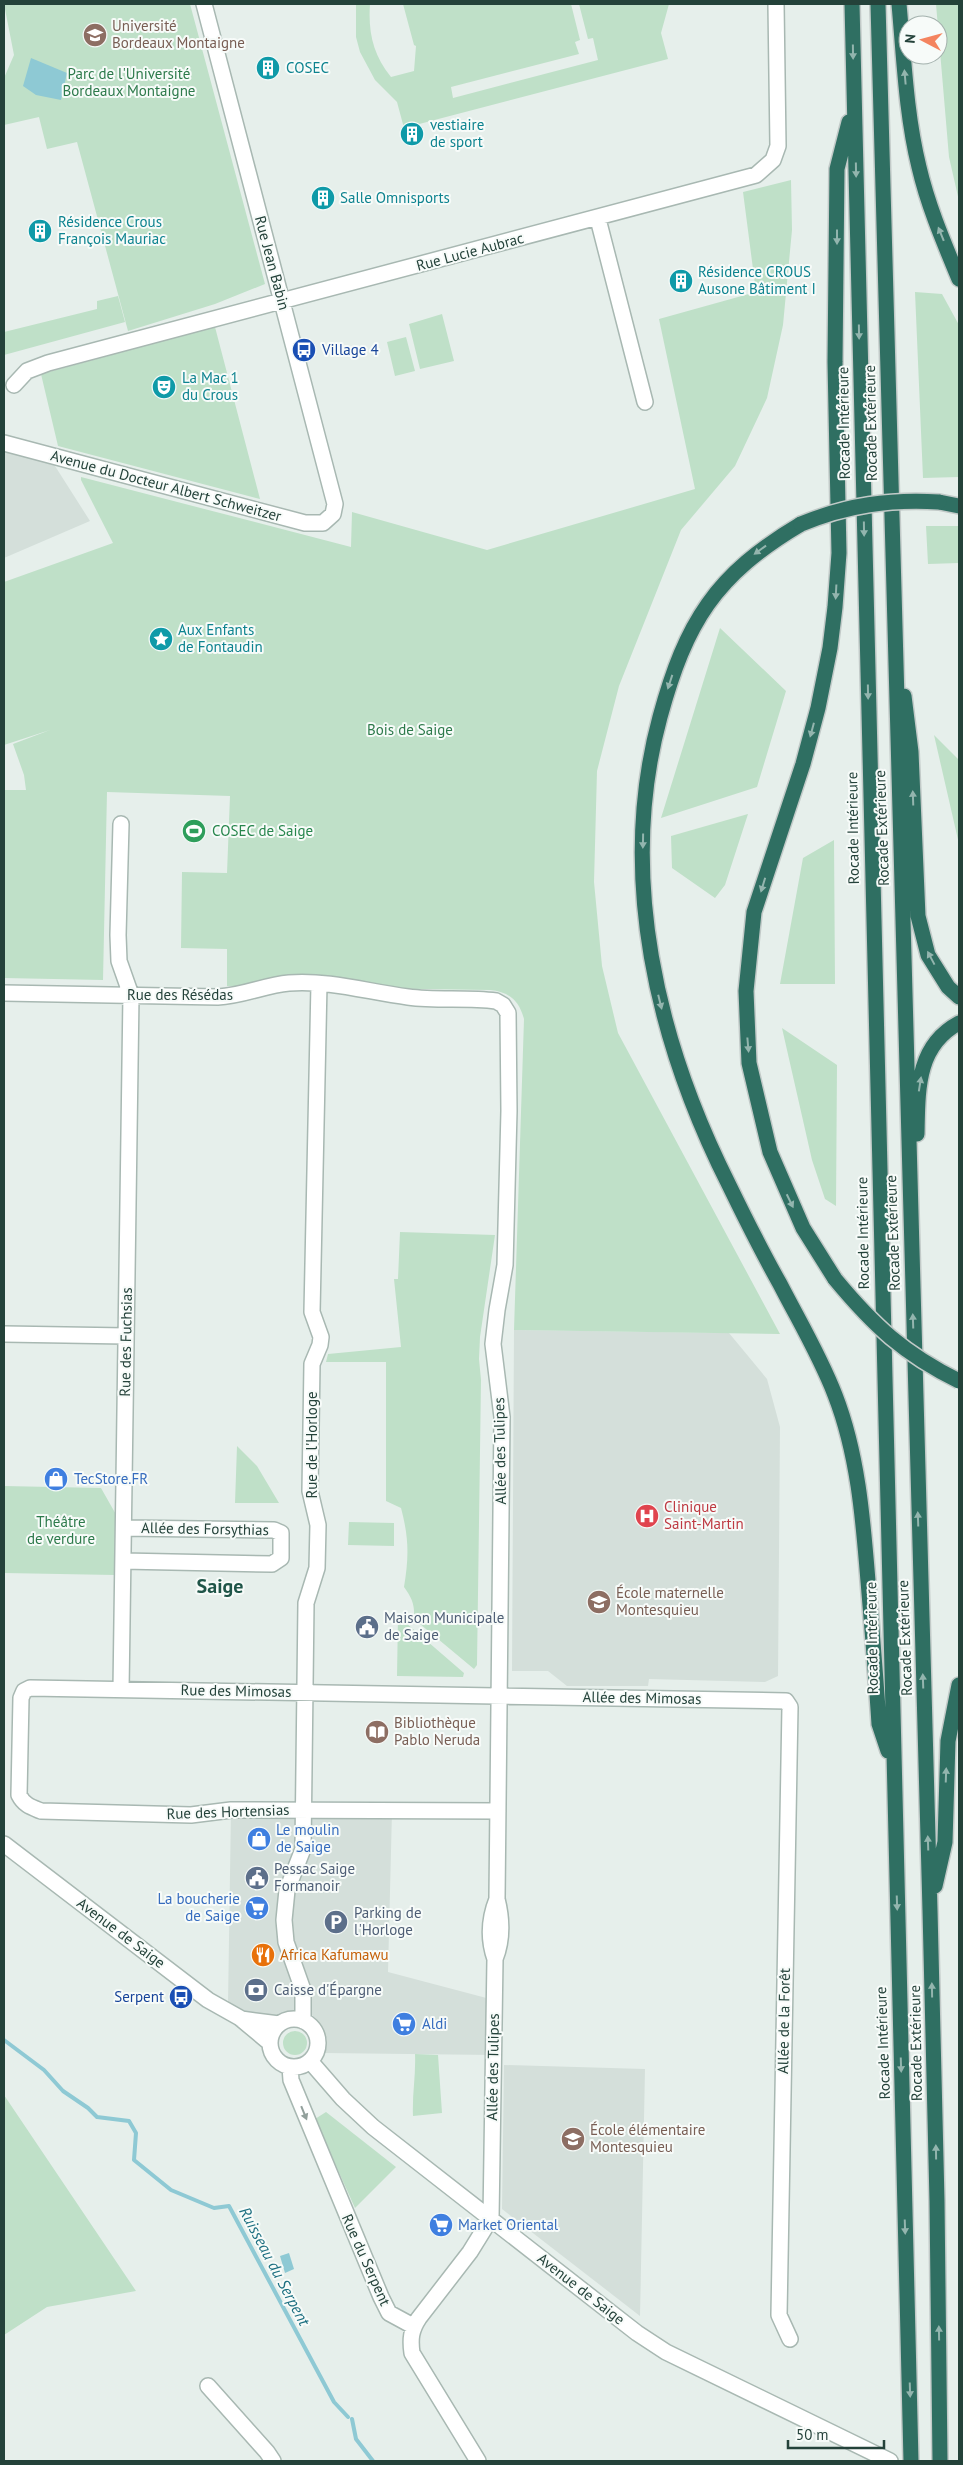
<svg xmlns="http://www.w3.org/2000/svg" width="963" height="2465" viewBox="0 0 963 2465" font-family="'PT Sans',sans-serif">
<style>
.built{fill:#d4dfda}
.green{fill:#bfe0c8}
.water{fill:#8ec9d4}
.lines{fill:none;stroke-linecap:round;stroke-linejoin:round}
.stream{stroke:#8ec9d4;stroke-width:4}
.minor-casing{stroke:#a8b8b2;stroke-width:18}
.highway-casing{stroke:#c2cac8;stroke-width:18}
.minor{stroke:#fff;stroke-width:15}
.highway{stroke:#2f6f62;stroke-width:15}
.highway-bridge-casing{stroke:#c2cac8;stroke-width:18;stroke-linecap:butt}
.highway-bridge{stroke:#2f6f62;stroke-width:15}
.oneway{fill:#93b5ae}
.oneway2{fill:#92a09c}
.labels{text-anchor:middle;stroke-width:4;stroke-linejoin:round;paint-order:stroke}
.education-label{font-size:15px;fill:#785e54;stroke:#f7fbf9;text-anchor:start}
.culture-label{font-size:15px;fill:#0d838f;stroke:#f7fbf9;text-anchor:start}
.park-label{font-size:15px;fill:#2d7a4b;stroke:#f7fbf9}
.street-label{font-size:15px;fill:#24423a;stroke:#f7fbf9}
.transit-label{font-size:15px;fill:#164399;stroke:#f7fbf9;text-anchor:start}
.leisure-label{font-size:15px;fill:#27864d;stroke:#f7fbf9;text-anchor:start}
.shop-label{font-size:15px;fill:#366cbe;stroke:#f7fbf9;text-anchor:start}
.health-label{font-size:15px;fill:#be3a42;stroke:#f7fbf9;text-anchor:start}
.service-label{font-size:15px;fill:#4e5e75;stroke:#f7fbf9;text-anchor:start}
.food-label{font-size:15px;fill:#c56008;stroke:#f7fbf9;text-anchor:start}
.water-label{font-size:16px;font-style:italic;fill:#1c6f80;stroke:#f7fbf9}
.district-label{font-size:20px;font-weight:bold;fill:#1f5548;stroke:#f7fbf9}
</style>
<rect width="100%" height="100%" fill="#e6efeb"/>
<path class="built" d="M 4,443 L 48,455 L 90,521 L 4,558 Z
M 514,1330 L 729,1333 L 767,1379 L 780,1427 L 778,1676 L 765,1682 L 649,1679 L 648,1686 L 567,1686 L 548,1671 L 512,1671 Z
M 231,1810 L 392,1811 L 388,1972 L 494,2000 L 494,2055 L 324,2053 L 327,2039 L 320,2025 L 311,2014 L 297,2011 L 261,2018 L 228,2004 Z
M 504,2065 L 645,2069 L 640,2316 L 502,2209 Z"/>
<path class="green" d="M 4,4 L 190,4 L 265,284 L 215,304 L 128,331 L 77,142 L 47,149 L 39,117 L 4,125 L 4,78 L 14,55 Z
M 356,4 L 370,4 C 368,32 373,55 391,77 L 414,71 L 416,46 L 414,45 L 403,4 L 571,4 L 580,40 L 575,42 L 579,54 L 451,87 L 453,98 L 598,60 L 593,38 L 588,39 L 579,4 L 669,4 L 661,33 L 668,59 L 404,128 L 397,102 L 375,80 L 360,52 L 356,37 Z
M 936,4 L 959,4 L 959,201 L 949,157 Z
M 791,180 L 792,230 L 783,325 L 767,398 L 735,466 L 681,530 L 619,686 L 597,771 L 594,882 L 602,966 L 618,1033 L 780,1334 L 514,1330 L 524,1019 C 519,1000 509,992 490,990 L 227,986 L 227,949 L 181,948 L 182,872 L 227,873 L 230,796 L 107,792 L 103,980 L 4,978 L 4,790 L 26,790 L 24,775 L 13,744 L 50,730 L 4,745 L 4,582 L 113,543 L 81,480 L 81,477 L 351,547 L 352,512 L 487,550 L 695,489 L 659,319 L 756,292 L 743,192 Z
M 915,292 L 942,294 L 959,325 L 959,477 L 923,478 Z
M 118,296 L 125,322 L 4,355 L 4,332 L 97,309 L 97,301 Z
M 442,314 L 454,361 L 420,369 L 409,324 Z
M 215,327 L 260,499 L 58,446 L 41,374 Z
M 406,337 L 415,371 L 395,376 L 387,342 Z
M 926,526 L 959,526 L 959,563 L 928,564 Z
M 720,628 L 786,691 L 757,787 L 661,818 Z
M 934,735 L 959,760 L 959,930 L 959,844 Z
M 748,814 L 725,885 L 715,898 L 672,868 L 671,836 Z
M 834,840 L 835,984 L 780,984 L 803,858 Z
M 782,1028 L 837,1065 L 836,1206 L 825,1199 L 812,1160 Z
M 400,1232 L 495,1235 L 480,1337 L 479,1359 L 481,1380 L 477,1665 L 474,1669 L 414,1619 C 415,1605 412,1598 404,1587 C 409,1557 409,1538 401,1508 L 386,1501 L 386,1362 L 326,1362 L 328,1354 L 401,1347 L 394,1279 L 398,1279 Z
M 237,1446 L 257,1466 L 279,1503 L 235,1503 Z
M 4,1486 L 101,1488 L 118,1518 L 115,1575 L 4,1573 Z
M 349,1522 L 394,1523 L 394,1546 L 348,1545 Z
M 398,1616 L 464,1673 L 463,1677 L 397,1676 Z
M283 2043a12 12 0 1 1 24 0a12 12 0 1 1-24 0Z
M 415,2054 L 438,2055 L 442,2113 L 413,2116 C 412,2095 416,2075 415,2054 Z
M 4,2095 L 136,2291 L 47,2307 L 4,2335 Z
M 326,2112 L 396,2167 L 355,2208 L 315,2119 Z"/>
<path class="water" d="M 31,58 L 67,73 L 61,100 L 36,95 L 23,86 Z
M 289,2253 L 294,2269 L 285,2273 L 280,2256 Z"/>
<g class="lines">
<path class="stream" d="M 4,2040 L 44,2070 L 63,2091 L 88,2108 L 97,2117 L 129,2121 L 136,2133 L 134,2160 L 171,2190 L 214,2208 L 229,2206 L 334,2402 L 348,2417
M 352,2419 L 356,2439 L 373,2461"/>
<g class="minor-casing">
<path id="minor" d="M 598,219 L 645,402
M 14,385 L 27,371 L 48,363 L 756,175 L 773,160 L 778,146 L 776,4
M 4,443 L 305,523 L 323,523 L 333,514 L 335,504 L 204,4
M 121,824 L 118,935 L 119,961 L 131,995 L 121,1690
M 4,993 L 218,997 C 243,996 265,985 289,983 C 330,980 368,992 408,997 C 437,1001 467,997 496,1001 L 503,1005 L 508,1013 L 509,1111 L 505,1265 L 497,1310 L 493,1344 L 502,1417 L 497,1899 C 502,1919 503,1939 495,1959
M 4,1334 L 126,1336
M 123,1561 L 272,1564 L 281,1558 L 281,1533 L 274,1530 L 124,1528
M 498,1811 L 231,1810 L 191,1815 L 41,1811 C 31,1807 24,1805 19,1795 L 21,1698 L 24,1691 L 30,1688 L 786,1701 L 790,1707 L 779,2315 L 790,2339
M 4,1844 L 208,2000 L 240,2018 L 270,2043
M 241,2019 L 279,2024
M270 2043a24 24 0 1 1 48 0a24 24 0 1 1-48 0Z
M 303,2021 L 303,1990 L 286,1942 L 284,1920 L 287,1890 L 303,1849 L 306,1603 L 317,1568 L 318,1525 L 310,1491 L 312,1364 L 320,1345 L 321,1337 L 312,1312 L 319,984
M 310,2061 L 343,2099 L 373,2127 L 637,2333 L 666,2352 L 890,2461
M 290,2067 L 291,2080 L 381,2297 L 389,2313 L 413,2326
M 491,2218 L 495,1959 C 488,1939 489,1919 497,1899
M 208,2386 L 267,2452 L 273,2461
M 478,2461 L 412,2353 C 410,2339 411,2330 419,2318 L 470,2252 L 491,2218"/>
</g>
<g class="highway-casing">
<path id="highway" d="M 852,4 L 911,2461
M 878,4 L 930,1910 L 937,2201 L 940,2461
M 899,4 C 904,59 906,114 919,167 C 928,206 944,243 959,279
M 939,502 L 959,506
M 801,524 C 715,575 686,622 660,717 C 617,875 657,1042 729,1185 C 745,1218 762,1252 780,1284 C 799,1321 820,1356 835,1395 C 858,1454 863,1519 868,1581 C 872,1629 876,1677 879,1724 L 888,1751
M 904,696 L 911,752 L 918,916 L 928,955 L 948,987 L 959,997
M 917,1134 C 918,1091 916,1046 959,1023
M 835,1279 L 803,1228 L 770,1152 L 749,1063 L 746,991 L 754,912 L 803,764 L 818,708 L 830,648 L 835,607 L 839,553 L 835,362 L 837,169 L 849,122
M 935,1886 L 945,1842 L 948,1741 L 959,1685"/>
</g>
<use href="#minor" class="minor"/>
<use href="#highway" class="highway"/>
<g class="highway-bridge-casing">
<path id="highway-bridge" d="M 801,524 C 847,505 890,499 939,502
M 835,1279 C 874,1326 904,1354 959,1381"/>
</g>
<use href="#highway-bridge" class="highway-bridge"/>
</g>
<defs><path id="oneway-solid" d="M-6-.8H1V-3.2L6.5 0L1 3.2V.8H-6Z" transform="scale(1.25)"/></defs>
<g class="oneway">
<use href="#oneway-solid" transform="translate(853 52) rotate(89)"/>
<use href="#oneway-solid" transform="translate(905 77) rotate(-95)"/>
<use href="#oneway-solid" transform="translate(856 170) rotate(89)"/>
<use href="#oneway-solid" transform="translate(941 234) rotate(-112)"/>
<use href="#oneway-solid" transform="translate(837 237) rotate(90)"/>
<use href="#oneway-solid" transform="translate(859 332) rotate(89)"/>
<use href="#oneway-solid" transform="translate(864 529) rotate(89)"/>
<use href="#oneway-solid" transform="translate(760 550) rotate(144)"/>
<use href="#oneway-solid" transform="translate(836 592) rotate(93)"/>
<use href="#oneway-solid" transform="translate(670 682) rotate(108)"/>
<use href="#oneway-solid" transform="translate(868 692) rotate(89)"/>
<use href="#oneway-solid" transform="translate(812 730) rotate(105)"/>
<use href="#oneway-solid" transform="translate(913 798) rotate(-92)"/>
<use href="#oneway-solid" transform="translate(643 841) rotate(91)"/>
<use href="#oneway-solid" transform="translate(763 885) rotate(107)"/>
<use href="#oneway-solid" transform="translate(931 958) rotate(-118)"/>
<use href="#oneway-solid" transform="translate(660 1002) rotate(76)"/>
<use href="#oneway-solid" transform="translate(748 1045) rotate(85)"/>
<use href="#oneway-solid" transform="translate(920 1084) rotate(-81)"/>
<use href="#oneway-solid" transform="translate(790 1201) rotate(64)"/>
<use href="#oneway-solid" transform="translate(913 1321) rotate(-92)"/>
<use href="#oneway-solid" transform="translate(918 1519) rotate(-92)"/>
<use href="#oneway-solid" transform="translate(923 1681) rotate(-92)"/>
<use href="#oneway-solid" transform="translate(946 1775) rotate(-88)"/>
<use href="#oneway-solid" transform="translate(928 1843) rotate(-92)"/>
<use href="#oneway-solid" transform="translate(897 1903) rotate(88)"/>
<use href="#oneway-solid" transform="translate(932 1990) rotate(-91)"/>
<use href="#oneway-solid" transform="translate(901 2065) rotate(88)"/>
<use href="#oneway-solid" transform="translate(936 2152) rotate(-91)"/>
<use href="#oneway-solid" transform="translate(905 2227) rotate(88)"/>
<use href="#oneway-solid" transform="translate(939 2333) rotate(-91)"/>
<use href="#oneway-solid" transform="translate(910 2390) rotate(88)"/>
</g>
<use class="oneway2" href="#oneway-solid" transform="translate(304 2113) rotate(68)"/>
<defs>
<g id="university-disc" transform="scale(1.25)"><circle r="9.5" fill="#8d6e63" stroke="#f7fbf9"/><path d="M0-5L7-2L0 1L-7-2ZM-4 1L0 2.5L4 1V4Q0 6-4 4Z" fill="#fff"/></g>
<g id="building-disc" transform="scale(1.25)"><circle r="9.5" fill="#0f9aa8" stroke="#f7fbf9"/><path d="M-4-6H4V6H1V3H-1V6H-4ZM-2.5-4.3h1.7v1.8h-1.7ZM.8-4.3h1.7v1.8H.8ZM-2.5-1h1.7V.8h-1.7ZM.8-1h1.7V.8H.8Z" fill="#fff"/></g>
<g id="bus-disc" transform="scale(1.25)"><circle r="9.5" fill="#1a4fb4" stroke="#f7fbf9"/><path d="M-5-6H5V4H4V6H2V4H-2V6H-4V4H-5ZM-3.5-4V0h7V-4ZM-3.5 1.2v1.5H-2V1.2ZM2 1.2v1.5H3.5V1.2Z" fill="#fff"/></g>
<g id="theatre-disc" transform="scale(1.25)"><circle r="9.5" fill="#0f9aa8" stroke="#f7fbf9"/><path d="M-5-5.5Q0-4 5-5.5V0Q5 5 0 6Q-5 5-5 0ZM-3.3-2.5H-1v1.5H-3.3ZM1-2.5H3.3v1.5H1ZM-2.8 1Q0 5.5 2.8 1Z" fill="#fff"/></g>
<g id="sight-disc" transform="scale(1.25)"><circle r="9.5" fill="#0f9aa8" stroke="#f7fbf9"/><path d="M0-6L1.8-2.2L6-1.7L2.9 1.2L3.7 5.4L0 3.3L-3.7 5.4L-2.9 1.2L-6-1.7L-1.8-2.2Z" fill="#fff"/></g>
<g id="stadium-disc" transform="scale(1.25)"><circle r="9.5" fill="#2e9e5b" stroke="#f7fbf9"/><path d="M0-5a6.5 5 0 1 0 0 10a6.5 5 0 1 0 0-10ZM-3.5-1.8h7v3.6h-7Z" fill="#fff"/></g>
<g id="shop-disc" transform="scale(1.25)"><circle r="9.5" fill="#3f7fe0" stroke="#f7fbf9"/><path d="M-5-2.5h2.3a2.7 3.5 0 0 1 5.4 0H5L5.5 6h-11ZM-1.5-2.5h3a1.5 2.3 0 0 0-3 0Z" fill="#fff"/></g>
<g id="hospital-disc" transform="scale(1.25)"><circle r="9.5" fill="#e0444e" stroke="#f7fbf9"/><path d="M-5-5h3v3.5h4V-5h3V5h-3V1.5h-4V5h-3Z" fill="#fff"/></g>
<g id="school-disc" transform="scale(1.25)"><circle r="9.5" fill="#8d6e63" stroke="#f7fbf9"/><path d="M0-5L7-2L0 1L-7-2ZM-4 1L0 2.5L4 1V4Q0 6-4 4Z" fill="#fff"/></g>
<g id="civic-disc" transform="scale(1.25)"><circle r="9.5" fill="#5c6f8a" stroke="#f7fbf9"/><path d="M-.6-6.5H3V-4.5H.6V-3L4-1V1h2V6H-6V1h2V-1L-.6-3ZM-1.2 2.5V6h2.4V2.5Z" fill="#fff"/></g>
<g id="library-disc" transform="scale(1.25)"><circle r="9.5" fill="#8d6e63" stroke="#f7fbf9"/><path d="M-6-4Q-3-5.5-.7-3.5V5Q-3 3-6 4ZM6-4Q3-5.5 .7-3.5V5Q3 3 6 4Z" fill="#fff"/></g>
<g id="supermarket-disc" transform="scale(1.25)"><circle r="9.5" fill="#3f7fe0" stroke="#f7fbf9"/><path d="M-6-5.5h2.5l.6 2H6L4.5 2H-2.5L-4.4-4H-6ZM-1.5 3.2a1.3 1.3 0 1 0 .1 0ZM3 3.2a1.3 1.3 0 1 0 .1 0Z" fill="#fff"/></g>
<g id="parking-disc" transform="scale(1.25)"><circle r="9.5" fill="#5c6f8a" stroke="#f7fbf9"/><path d="M-3.5-5.5H1a3.5 3.5 0 0 1 0 7H-1V5.5H-3.5ZM-1-3.4V-.6H.8a1.4 1.4 0 0 0 0-2.8Z" fill="#fff"/></g>
<g id="restaurant-disc" transform="scale(1.25)"><circle r="9.5" fill="#e8710a" stroke="#f7fbf9"/><path d="M-5-6h1v4h1v-4h1v4h1v-4h1v5L-1.5 .5V6h-2V.5L-5-1ZM5-6V6H3V1.5H1.5Q1.5-4 5-6Z" fill="#fff"/></g>
<g id="bank-disc" transform="scale(1.25)"><circle r="9.5" fill="#5c6f8a" stroke="#f7fbf9"/><path d="M-6-4H6V4H-6ZM0-2.3a2.3 2.3 0 1 0 0 4.6a2.3 2.3 0 1 0 0-4.6Z" fill="#fff"/></g>
</defs>
<g fill-rule="evenodd">
<use href="#university-disc" x="95" y="35"/>
<use href="#building-disc" x="268" y="68"/>
<use href="#building-disc" x="412" y="134"/>
<use href="#building-disc" x="323" y="198"/>
<use href="#building-disc" x="40" y="231"/>
<use href="#building-disc" x="681" y="281"/>
<use href="#bus-disc" x="304" y="350"/>
<use href="#theatre-disc" x="164" y="387"/>
<use href="#sight-disc" x="161" y="639"/>
<use href="#stadium-disc" x="194" y="831"/>
<use href="#shop-disc" x="56" y="1479"/>
<use href="#hospital-disc" x="647" y="1516"/>
<use href="#school-disc" x="599" y="1602"/>
<use href="#civic-disc" x="367" y="1627"/>
<use href="#library-disc" x="377" y="1732"/>
<use href="#shop-disc" x="259" y="1839"/>
<use href="#civic-disc" x="257" y="1878"/>
<use href="#supermarket-disc" x="257" y="1908"/>
<use href="#parking-disc" x="336" y="1922"/>
<use href="#restaurant-disc" x="263" y="1955"/>
<use href="#bank-disc" x="256" y="1990"/>
<use href="#bus-disc" x="181" y="1997"/>
<use href="#supermarket-disc" x="404" y="2024"/>
<use href="#school-disc" x="573" y="2139"/>
<use href="#supermarket-disc" x="441" y="2225"/>
</g>
<g class="labels">
<g class="education-label">
<text x="112" y="31">Université<tspan x="112" dy="17">Bordeaux Montaigne</tspan></text>
<text x="616" y="1598">École maternelle<tspan x="616" dy="17">Montesquieu</tspan></text>
<text x="394" y="1728">Bibliothèque<tspan x="394" dy="17">Pablo Neruda</tspan></text>
<text x="590" y="2135">École élémentaire<tspan x="590" dy="17">Montesquieu</tspan></text>
</g>
<g class="culture-label">
<text x="286" y="73">COSEC</text>
<text x="430" y="130">vestiaire<tspan x="430" dy="17">de sport</tspan></text>
<text x="340" y="203">Salle Omnisports</text>
<text x="58" y="227">Résidence Crous<tspan x="58" dy="17">François Mauriac</tspan></text>
<text x="698" y="277">Résidence CROUS<tspan x="698" dy="17">Ausone Bâtiment I</tspan></text>
<text x="182" y="383">La Mac 1<tspan x="182" dy="17">du Crous</tspan></text>
<text x="178" y="635">Aux Enfants<tspan x="178" dy="17">de Fontaudin</tspan></text>
</g>
<g class="park-label">
<text x="129" y="79">Parc de l'Université<tspan x="129" dy="17">Bordeaux Montaigne</tspan></text>
<text x="410" y="735">Bois de Saige</text>
<text x="61" y="1527">Théâtre<tspan x="61" dy="17">de verdure</tspan></text>
</g>
<g class="street-label">
<text transform="translate(470 252) rotate(-15)" y="5">Rue Lucie Aubrac</text>
<text transform="translate(272 263) rotate(75)" y="5">Rue Jean Babin</text>
<text transform="translate(844 423) rotate(-91)" y="5">Rocade Intérieure</text>
<text transform="translate(871 423) rotate(-91)" y="5">Rocade Extérieure</text>
<text transform="translate(166 486) rotate(15)" y="5">Avenue du Docteur Albert Schweitzer</text>
<text transform="translate(853 828) rotate(-91)" y="5">Rocade Intérieure</text>
<text transform="translate(882 828) rotate(-92)" y="5">Rocade Extérieure</text>
<text x="180" y="1000">Rue des Résédas</text>
<text transform="translate(863 1233) rotate(-91)" y="5">Rocade Intérieure</text>
<text transform="translate(893 1233) rotate(-92)" y="5">Rocade Extérieure</text>
<text transform="translate(126 1342) rotate(-89)" y="5">Rue des Fuchsias</text>
<text transform="translate(312 1445) rotate(-90)" y="5">Rue de l'Horloge</text>
<text transform="translate(500 1451) rotate(-91)" y="5">Allée des Tulipes</text>
<text transform="translate(205 1529) rotate(1)" y="5">Allée des Forsythias</text>
<text transform="translate(872 1638) rotate(-91)" y="5">Rocade Intérieure</text>
<text transform="translate(905 1638) rotate(-92)" y="5">Rocade Extérieure</text>
<text transform="translate(236 1691) rotate(1)" y="5">Rue des Mimosas</text>
<text transform="translate(642 1698) rotate(1)" y="5">Allée des Mimosas</text>
<text transform="translate(228 1812) rotate(-2)" y="5">Rue des Hortensias</text>
<text transform="translate(121 1933) rotate(37)" y="5">Avenue de Saige</text>
<text transform="translate(784 2021) rotate(-89)" y="5">Allée de la Forêt</text>
<text transform="translate(883 2043) rotate(-92)" y="5">Rocade Intérieure</text>
<text transform="translate(916 2043) rotate(-91)" y="5">Rocade Extérieure</text>
<text transform="translate(493 2067) rotate(-89)" y="5">Allée des Tulipes</text>
<text transform="translate(366 2260) rotate(66)" y="5">Rue du Serpent</text>
<text transform="translate(581 2289) rotate(38)" y="5">Avenue de Saige</text>
</g>
<g class="transit-label">
<text x="322" y="355">Village 4</text>
<text x="164" y="2002" text-anchor="end">Serpent</text>
</g>
<g class="leisure-label">
<text x="212" y="836">COSEC de Saige</text>
</g>
<g class="shop-label">
<text x="74" y="1484">TecStore.FR</text>
<text x="276" y="1835">Le moulin<tspan x="276" dy="17">de Saige</tspan></text>
<text x="240" y="1904" text-anchor="end">La boucherie<tspan x="240" dy="17">de Saige</tspan></text>
<text x="422" y="2029">Aldi</text>
<text x="458" y="2230">Market Oriental</text>
</g>
<g class="health-label">
<text x="664" y="1512">Clinique<tspan x="664" dy="17">Saint-Martin</tspan></text>
</g>
<g class="service-label">
<text x="384" y="1623">Maison Municipale<tspan x="384" dy="17">de Saige</tspan></text>
<text x="274" y="1874">Pessac Saige<tspan x="274" dy="17">Formanoir</tspan></text>
<text x="354" y="1918">Parking de<tspan x="354" dy="17">l'Horloge</tspan></text>
<text x="274" y="1995">Caisse d'Épargne</text>
</g>
<g class="food-label">
<text x="280" y="1960">Africa Kafumawu</text>
</g>
<g class="water-label">
<text transform="translate(275 2266) rotate(62)" y="6">Ruisseau du Serpent</text>
</g>
<g class="district-label">
<text x="220" y="1593">Saige</text>
</g>
</g>
<rect width="963" height="2465" fill="none" stroke="#24423a" stroke-width="10"/>
<g transform="translate(923 40) rotate(276)"><circle r="24" fill="#f7fbf9" stroke="#a3b1ad"/>
<path d="M0-4L9 19L0 12L-9 19Z" fill="#f4845f"/>
<text y="-8" font-size="14" font-weight="bold" text-anchor="middle" fill="#24423a">N</text>
</g>
<path d="M788 2440v8h96v-8" fill="none" stroke="#24423a" stroke-width="2.5"/>
<text x="796" y="2440" font-size="15" fill="#24423a" stroke="#f7fbf9" stroke-width="4" paint-order="stroke">50 m</text>
</svg>
